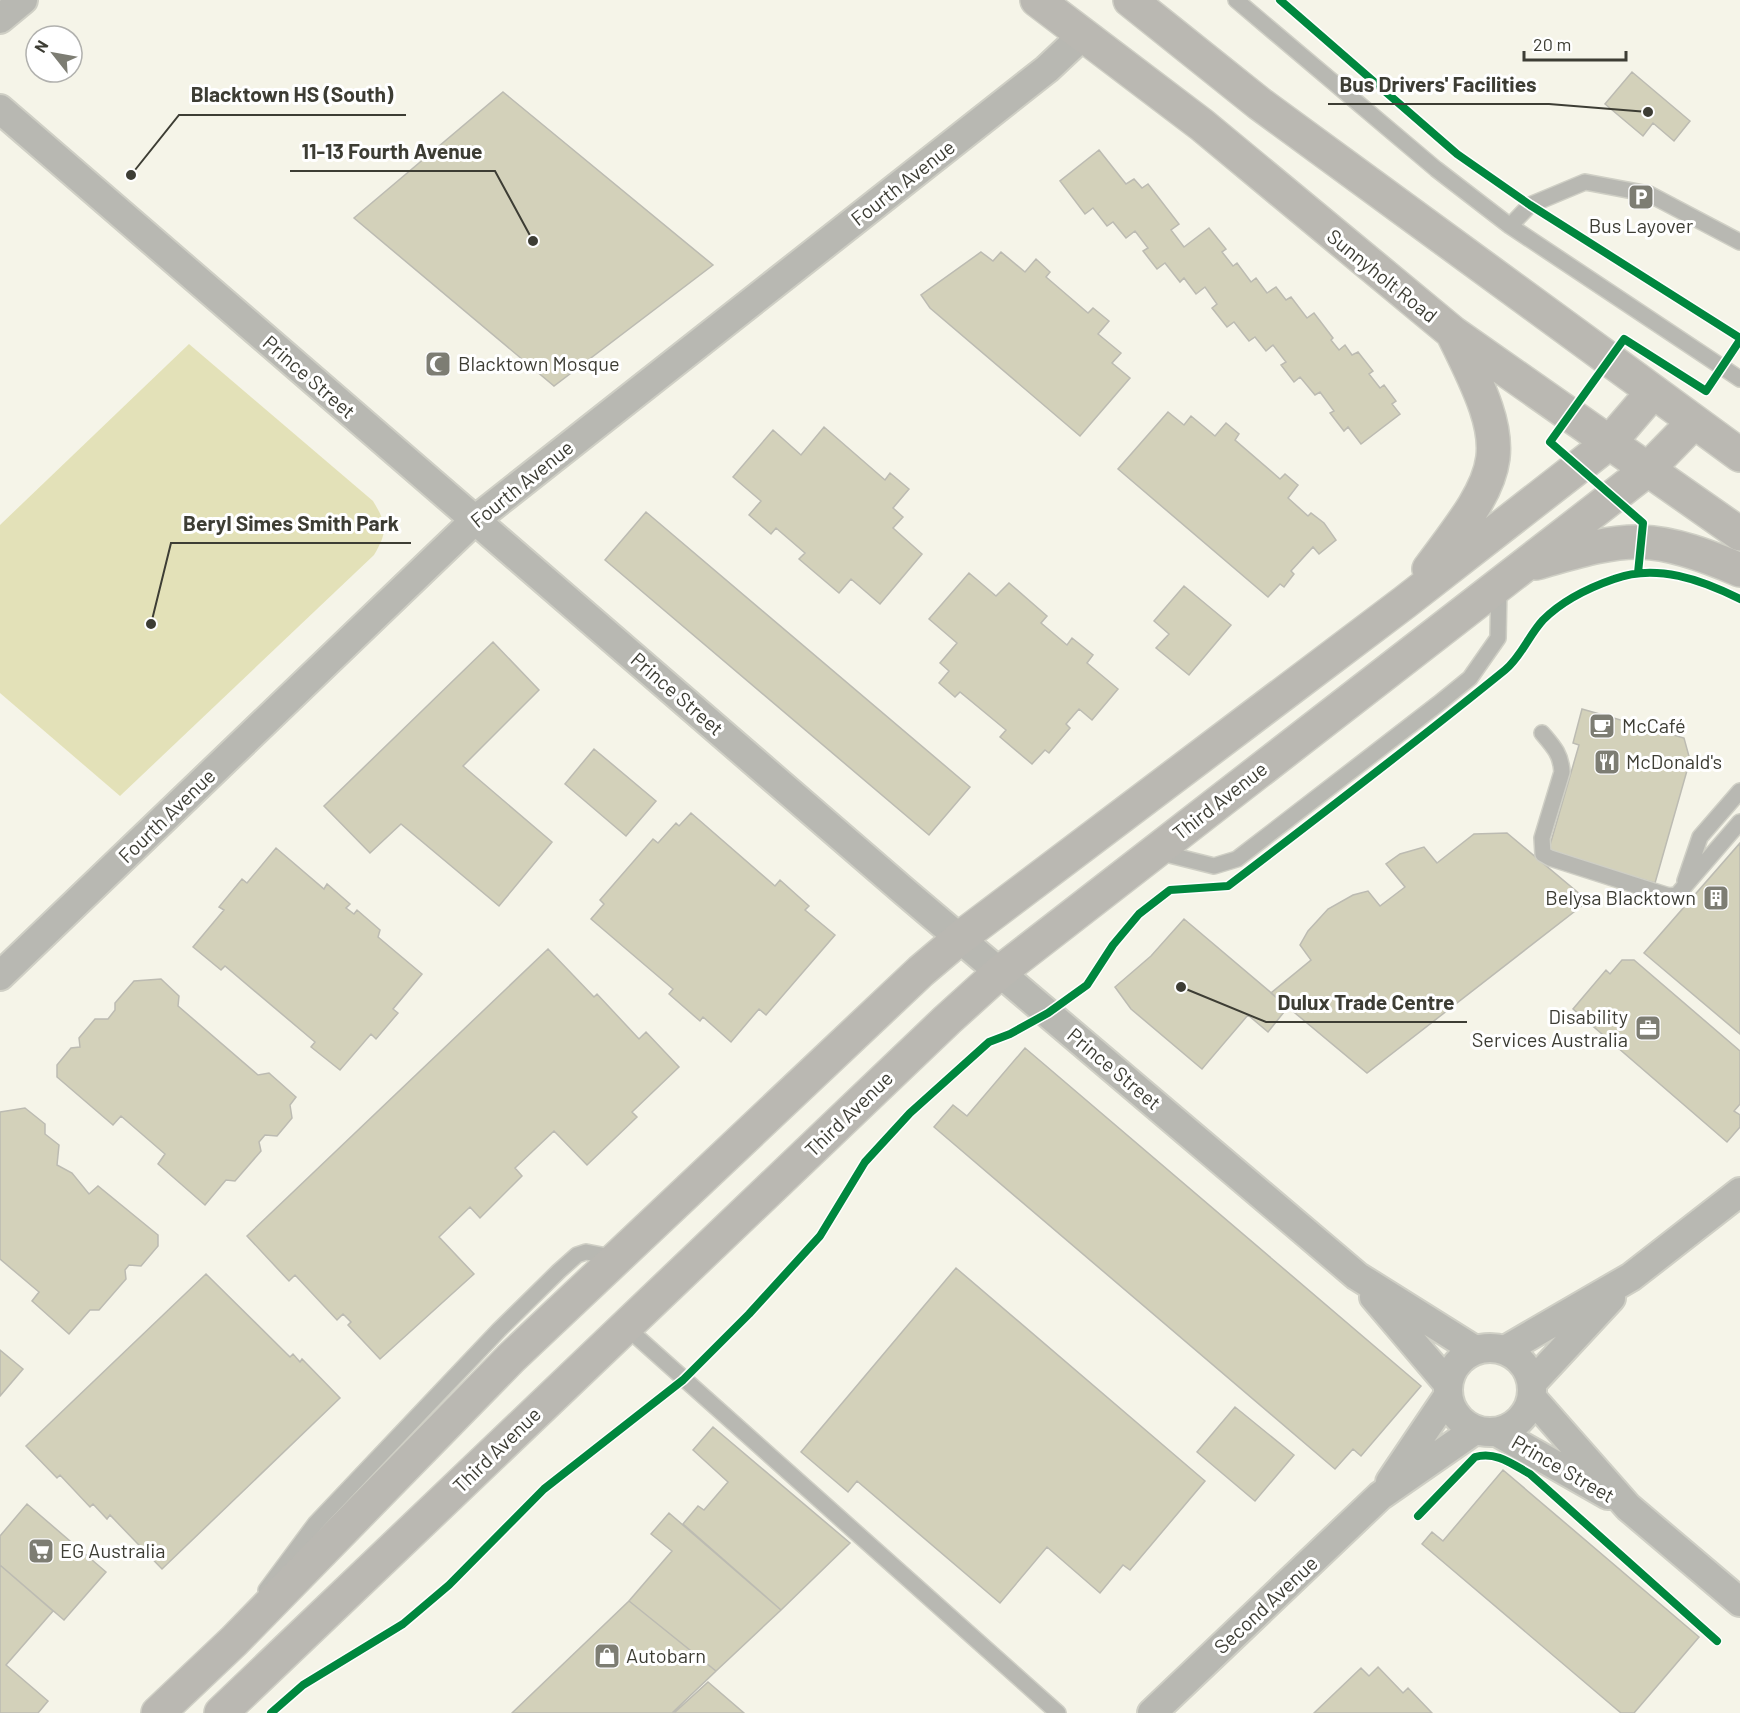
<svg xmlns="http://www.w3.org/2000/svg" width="1740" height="1713" viewBox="0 0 1740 1713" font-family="Barlow,sans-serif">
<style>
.green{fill:#e3e1b8}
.building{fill:#d3d1ba;stroke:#bcbbb2;stroke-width:1.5}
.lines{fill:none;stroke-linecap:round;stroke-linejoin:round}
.service-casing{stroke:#cfcfc5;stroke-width:18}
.minor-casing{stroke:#cfcfc5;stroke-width:32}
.primary-casing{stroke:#cfcfc5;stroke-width:36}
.service{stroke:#b8b8b2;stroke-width:15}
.minor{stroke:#b8b8b2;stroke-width:28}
.primary{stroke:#bab8b2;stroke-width:33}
.cycleway-casing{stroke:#fff;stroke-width:11}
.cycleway{stroke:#00873e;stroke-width:8}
.labels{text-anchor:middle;stroke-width:6;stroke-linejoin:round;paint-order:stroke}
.street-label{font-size:20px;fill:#3d3d34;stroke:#fff}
.poi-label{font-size:20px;fill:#3d3d34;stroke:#fff;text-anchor:start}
.leader{fill:none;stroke:#3d3d34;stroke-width:2}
.callout-dot{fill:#3d3d34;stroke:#fff;stroke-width:2}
.callout-label{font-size:21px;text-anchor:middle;font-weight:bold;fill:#3d3d34;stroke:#fff;stroke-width:6;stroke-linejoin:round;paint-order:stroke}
</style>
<rect width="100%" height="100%" fill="#f5f4e8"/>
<path class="green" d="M 189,344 L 373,501 C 387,524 388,531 374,555 L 120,796 L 0,693 L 0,525 Z"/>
<path class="building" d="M 1632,72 L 1690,121 L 1674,141 L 1653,123 L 1643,136 L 1605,104 Z
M 503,92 L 713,265 L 554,386 L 354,218 Z
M 1099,150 L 1126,184 L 1134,179 L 1142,188 L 1148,184 L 1179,224 L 1171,230 L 1184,247 L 1209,228 L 1226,249 L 1222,252 L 1233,266 L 1237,263 L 1251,282 L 1256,278 L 1267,293 L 1276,287 L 1286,300 L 1291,297 L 1307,318 L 1314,313 L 1333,338 L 1331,340 L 1339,350 L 1345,345 L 1352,355 L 1358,352 L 1373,371 L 1369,374 L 1380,388 L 1384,385 L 1396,401 L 1392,404 L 1400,414 L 1361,444 L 1348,427 L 1344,431 L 1330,413 L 1334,411 L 1320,392 L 1315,395 L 1300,377 L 1294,382 L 1281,365 L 1286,362 L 1273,345 L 1266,351 L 1255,337 L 1249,341 L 1234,322 L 1227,327 L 1212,308 L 1217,304 L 1205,287 L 1196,294 L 1184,278 L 1180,282 L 1165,263 L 1157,269 L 1143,251 L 1148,248 L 1135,231 L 1126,238 L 1113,222 L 1107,226 L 1093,208 L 1085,214 L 1060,181 Z
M 981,252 L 993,261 L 1001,252 L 1025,272 L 1036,259 L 1050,272 L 1046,277 L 1088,313 L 1093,308 L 1109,321 L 1098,334 L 1121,353 L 1112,363 L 1130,378 L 1080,436 L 930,308 L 921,295 Z
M 1168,412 L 1184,425 L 1191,416 L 1215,436 L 1226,423 L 1239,434 L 1235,440 L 1280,479 L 1285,474 L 1298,485 L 1288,498 L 1308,516 L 1311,513 L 1324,523 L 1336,540 L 1319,554 L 1313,547 L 1291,571 L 1294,574 L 1284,587 L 1280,584 L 1268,597 L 1118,469 Z
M 824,427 L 885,480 L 890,473 L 909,489 L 893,508 L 903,517 L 893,528 L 922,554 L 880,604 L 851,579 L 839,593 L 799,559 L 805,553 L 776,528 L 771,534 L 749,515 L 761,501 L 733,477 L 773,430 L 801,455 Z
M 646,512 L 970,787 L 929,835 L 605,560 Z
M 969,573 L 996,596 L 1009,583 L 1047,616 L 1041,623 L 1067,645 L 1072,638 L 1093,655 L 1087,663 L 1118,689 L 1092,720 L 1079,709 L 1066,724 L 1070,728 L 1049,753 L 1045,750 L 1032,764 L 1000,737 L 1006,730 L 960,692 L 955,697 L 939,683 L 949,671 L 940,663 L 957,643 L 929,619 Z
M 1184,586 L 1231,625 L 1189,675 L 1156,648 L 1169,634 L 1154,621 Z
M 493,642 L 539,690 L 463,766 L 552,842 L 499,906 L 401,824 L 370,853 L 324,806 Z
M 1582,709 L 1684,738 L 1690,760 L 1655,883 L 1548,852 L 1579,745 L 1573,743 Z
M 594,749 L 656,801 L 626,836 L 565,784 Z
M 691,813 L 775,886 L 780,880 L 809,906 L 805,910 L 835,935 L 766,1015 L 759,1009 L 731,1042 L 703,1017 L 700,1021 L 669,994 L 673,989 L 591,919 L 604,904 L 600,900 L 653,839 L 658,843 L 676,823 L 679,826 Z
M 1507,833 L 1588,901 L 1367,1073 L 1271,993 L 1311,960 L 1300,945 L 1308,931 L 1328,909 L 1353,895 L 1368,891 L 1380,906 L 1405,887 L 1386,864 L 1400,854 L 1424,847 L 1437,863 L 1474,834 Z
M 1740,843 L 1740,1034 L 1644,953 Z
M 276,848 L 324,889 L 327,884 L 350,904 L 346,908 L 354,914 L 357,910 L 380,930 L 378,937 L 422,974 L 393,1009 L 398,1013 L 376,1039 L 371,1034 L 340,1070 L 311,1047 L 315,1042 L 225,966 L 221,970 L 193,947 L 224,910 L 219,907 L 242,879 L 247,883 Z
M 1184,919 L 1288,1007 L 1268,1032 L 1248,1015 L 1202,1069 L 1131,1009 L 1115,987 L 1151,956 Z
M 548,949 L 594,997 L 597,994 L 639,1039 L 646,1032 L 679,1067 L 632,1112 L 637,1117 L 587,1165 L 554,1131 L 515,1168 L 522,1176 L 480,1218 L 470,1207 L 439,1237 L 474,1274 L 380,1359 L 348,1325 L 351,1322 L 343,1314 L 337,1320 L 295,1275 L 289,1281 L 247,1236 Z
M 1622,960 L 1634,960 L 1740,1051 L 1740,1104 L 1734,1111 L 1740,1115 L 1740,1127 L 1727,1142 L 1573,1009 L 1606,970 L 1610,974 Z
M 161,979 L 179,996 L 178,1006 L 258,1075 L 269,1073 L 296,1097 L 290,1105 L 292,1118 L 277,1136 L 265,1135 L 259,1142 L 261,1151 L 235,1181 L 226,1180 L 205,1205 L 158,1164 L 165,1154 L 121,1116 L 113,1125 L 57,1077 L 57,1065 L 71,1048 L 80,1047 L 79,1038 L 95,1019 L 108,1019 L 115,1010 L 115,1003 L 134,981 Z
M 1025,1048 L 1421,1386 L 1361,1456 L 1353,1449 L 1335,1469 L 934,1127 L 953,1105 L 967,1116 Z
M 25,1108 L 45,1124 L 45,1134 L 59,1145 L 57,1165 L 72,1173 L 89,1194 L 98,1186 L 158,1235 L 158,1246 L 141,1266 L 129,1265 L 125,1270 L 126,1279 L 99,1310 L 90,1310 L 69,1334 L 32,1301 L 39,1292 L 0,1259 L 0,1112 Z
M 956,1268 L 1205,1481 L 1130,1570 L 1123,1565 L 1100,1593 L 1047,1547 L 1000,1603 L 857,1481 L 848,1492 L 801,1452 Z
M 206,1274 L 290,1357 L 293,1354 L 300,1362 L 302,1359 L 340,1398 L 162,1569 L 110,1515 L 107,1519 L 93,1504 L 90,1507 L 60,1475 L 57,1478 L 26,1446 Z
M 0,1350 L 23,1369 L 0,1396 Z
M 1235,1407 L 1294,1455 L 1255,1501 L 1197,1452 Z
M 713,1427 L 850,1543 L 781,1610 L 683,1524 L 698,1506 L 704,1510 L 728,1482 L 693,1450 Z
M 1503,1470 L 1699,1637 L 1634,1713 L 1621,1713 L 1422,1544 L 1432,1532 L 1443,1541 Z
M 27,1504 L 106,1572 L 64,1620 L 0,1565 L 0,1536 Z
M 669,1513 L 781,1610 L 716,1671 L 629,1601 L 672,1551 L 651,1534 Z
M 0,1565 L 53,1611 L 6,1665 L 48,1701 L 38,1713 L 0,1713 Z
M 629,1601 L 716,1671 L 672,1713 L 512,1713 Z
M 1378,1667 L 1403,1693 L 1408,1688 L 1432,1713 L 1314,1713 L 1361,1668 L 1369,1676 Z
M 708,1682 L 744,1713 L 674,1713 Z"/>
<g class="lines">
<g class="service-casing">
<path id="service" d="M 1236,0 L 1436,169 L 1510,226 L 1740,379
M 1510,226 L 1530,205 L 1585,182 L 1649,194 L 1740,242
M 1542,733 C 1553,746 1561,754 1562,772 L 1542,838 L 1543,854 L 1550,858 L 1669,896 L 1677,895 L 1740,822
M 1158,852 L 1214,866 L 1237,859 L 1438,704 L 1470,678 L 1498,638 L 1499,585
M 1685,881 L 1700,837 L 1740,791
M 626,1327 L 1058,1713
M 266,1590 L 315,1524 L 499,1330 L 559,1271 L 577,1255 L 586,1252 L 617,1258"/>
</g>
<g class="minor-casing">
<path id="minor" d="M 0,19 L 23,0
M 0,109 L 905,892 L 1357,1276 L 1475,1350
M 0,976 L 475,520 L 1047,69 L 1082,36
M 1374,1297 L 1448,1384
M1448 1390a42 42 0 1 1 84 0a42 42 0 1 1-84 0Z
M 1505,1350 L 1631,1277 L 1740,1192
M 1532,1383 L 1611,1298
M 1532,1398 L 1628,1507 L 1740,1602
M 1497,1432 L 1608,1495
M 1390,1482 L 1448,1396
M 1152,1713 L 1380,1496 L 1475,1430"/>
</g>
<g class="primary-casing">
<path id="primary" d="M 1037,0 L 1202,125 L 1453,333 L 1740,534
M 1130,0 L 1260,104 L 1740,455
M 1536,563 C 1569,554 1606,541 1641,542 C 1674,543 1710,557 1740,570
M 1429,569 C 1507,466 1513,454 1454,336
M 158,1713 L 234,1641 L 511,1358 L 921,971 L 960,938 L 1405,602 L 1609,443 L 1652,393
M 221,1713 L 947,1020 L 1000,972 L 1646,471 L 1694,422"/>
</g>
<use href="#service" class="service"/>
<use href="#minor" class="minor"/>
<use href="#primary" class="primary"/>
<g class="cycleway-casing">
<path id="cycleway" d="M 1280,0 L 1457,154 L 1530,205 L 1740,338
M 1638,573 L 1643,523 L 1550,442 L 1624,339 L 1706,391 L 1740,340
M 1418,1516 L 1475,1457 C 1496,1451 1512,1464 1530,1474 L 1717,1641
M 271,1713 L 303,1685 L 403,1624 L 449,1585 L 544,1489 L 683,1380 L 749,1314 L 820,1236 L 865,1162 L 910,1113 L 989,1042 L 1010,1034 L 1048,1013 L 1087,985 L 1113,945 L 1139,914 L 1170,890 L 1228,886 C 1321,815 1414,744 1505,670 C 1521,657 1529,635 1543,620 C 1563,600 1588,588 1614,579 C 1656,563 1702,580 1740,599"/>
</g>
<use href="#cycleway" class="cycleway"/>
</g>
<defs>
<g id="parking-square" transform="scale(1.35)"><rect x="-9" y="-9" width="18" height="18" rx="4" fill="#7d7d73" stroke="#fff"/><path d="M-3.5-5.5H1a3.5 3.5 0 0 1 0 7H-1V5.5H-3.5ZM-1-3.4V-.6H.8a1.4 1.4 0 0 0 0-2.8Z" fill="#fff"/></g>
<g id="mosque-square" transform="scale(1.35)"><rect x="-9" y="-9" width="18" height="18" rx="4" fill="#7d7d73" stroke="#fff"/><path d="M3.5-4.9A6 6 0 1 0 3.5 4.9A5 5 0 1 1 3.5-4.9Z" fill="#fff"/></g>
<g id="cafe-square" transform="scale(1.35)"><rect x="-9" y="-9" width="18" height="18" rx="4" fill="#7d7d73" stroke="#fff"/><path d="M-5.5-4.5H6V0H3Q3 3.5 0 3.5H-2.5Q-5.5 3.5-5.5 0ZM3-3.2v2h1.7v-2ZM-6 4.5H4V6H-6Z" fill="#fff"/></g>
<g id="restaurant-square" transform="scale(1.35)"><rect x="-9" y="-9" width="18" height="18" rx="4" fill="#7d7d73" stroke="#fff"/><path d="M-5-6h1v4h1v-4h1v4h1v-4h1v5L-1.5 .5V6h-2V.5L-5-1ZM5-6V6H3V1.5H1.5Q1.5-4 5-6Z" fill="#fff"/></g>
<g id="building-square" transform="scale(1.35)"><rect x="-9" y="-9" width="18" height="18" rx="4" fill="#7d7d73" stroke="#fff"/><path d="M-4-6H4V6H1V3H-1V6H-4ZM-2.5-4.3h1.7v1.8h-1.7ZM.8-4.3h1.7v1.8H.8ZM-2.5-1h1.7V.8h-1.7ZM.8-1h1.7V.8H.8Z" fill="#fff"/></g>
<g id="office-square" transform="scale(1.35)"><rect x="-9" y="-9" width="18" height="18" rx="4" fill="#7d7d73" stroke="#fff"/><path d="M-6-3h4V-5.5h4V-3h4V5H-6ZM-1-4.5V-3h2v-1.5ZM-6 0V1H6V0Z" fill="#fff"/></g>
<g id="supermarket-square" transform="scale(1.35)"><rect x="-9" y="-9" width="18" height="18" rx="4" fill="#7d7d73" stroke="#fff"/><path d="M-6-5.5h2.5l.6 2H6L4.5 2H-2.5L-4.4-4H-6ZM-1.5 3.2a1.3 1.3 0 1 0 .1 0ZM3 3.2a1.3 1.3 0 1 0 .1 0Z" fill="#fff"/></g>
<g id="shop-square" transform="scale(1.35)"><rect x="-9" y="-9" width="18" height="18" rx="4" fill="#7d7d73" stroke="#fff"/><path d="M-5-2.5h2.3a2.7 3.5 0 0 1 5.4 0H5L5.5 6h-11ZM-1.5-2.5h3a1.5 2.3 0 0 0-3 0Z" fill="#fff"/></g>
</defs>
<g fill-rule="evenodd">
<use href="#parking-square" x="1641" y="197"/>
<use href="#mosque-square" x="438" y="364"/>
<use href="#cafe-square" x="1602" y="726"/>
<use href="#restaurant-square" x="1607" y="762"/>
<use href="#building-square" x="1716" y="898"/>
<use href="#office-square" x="1648" y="1028"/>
<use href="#supermarket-square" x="41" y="1551"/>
<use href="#shop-square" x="607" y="1656"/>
</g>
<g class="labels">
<g class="street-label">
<text transform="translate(903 183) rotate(-38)" y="7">Fourth Avenue</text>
<text transform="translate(1382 276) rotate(39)" y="7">Sunnyholt Road</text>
<text transform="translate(309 377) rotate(41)" y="7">Prince Street</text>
<text transform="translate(522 484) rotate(-39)" y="7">Fourth Avenue</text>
<text transform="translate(677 694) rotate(41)" y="7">Prince Street</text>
<text transform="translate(1220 801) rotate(-38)" y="7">Third Avenue</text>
<text transform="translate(167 816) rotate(-44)" y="7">Fourth Avenue</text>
<text transform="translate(1114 1069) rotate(40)" y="7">Prince Street</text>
<text transform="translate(849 1114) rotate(-44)" y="7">Third Avenue</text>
<text transform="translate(497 1450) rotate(-44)" y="7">Third Avenue</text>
<text transform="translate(1563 1469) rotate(30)" y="7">Prince Street</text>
<text transform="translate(1266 1605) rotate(-43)" y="7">Second Avenue</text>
</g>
<g class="poi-label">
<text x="1641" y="233" text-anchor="middle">Bus Layover</text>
<text x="458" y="371">Blacktown Mosque</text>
<text x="1622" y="733">McCafé</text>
<text x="1626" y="769">McDonald's</text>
<text x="1696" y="905" text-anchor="end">Belysa Blacktown</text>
<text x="1628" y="1024" text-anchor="end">Disability<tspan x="1628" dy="23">Services Australia</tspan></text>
<text x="60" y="1558">EG Australia</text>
<text x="626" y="1663">Autobarn</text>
</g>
</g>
<path class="leader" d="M1648 112L1549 104H1328M131 175L179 115H406M533 241L495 171H290M151 624L171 543H411M1181 987L1266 1022H1467"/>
<g class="callout-dot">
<circle cx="1648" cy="112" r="6"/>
<circle cx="131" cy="175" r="6"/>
<circle cx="533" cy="241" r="6"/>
<circle cx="151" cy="624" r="6"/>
<circle cx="1181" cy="987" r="6"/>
</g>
<g class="callout-label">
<text x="1438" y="92">Bus Drivers' Facilities</text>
<text x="292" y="102">Blacktown HS (South)</text>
<text x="392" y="159">11-13 Fourth Avenue</text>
<text x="291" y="531">Beryl Simes Smith Park</text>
<text x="1366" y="1010">Dulux Trade Centre</text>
</g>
<g transform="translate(54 54) rotate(301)"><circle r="28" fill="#ffffff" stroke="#b1b1ae" stroke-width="1.5"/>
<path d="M0-4.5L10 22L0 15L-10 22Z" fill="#7d7d73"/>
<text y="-9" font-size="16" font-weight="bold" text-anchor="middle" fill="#3d3d34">N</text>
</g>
<path d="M1524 51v9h102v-9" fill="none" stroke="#3d3d34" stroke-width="3"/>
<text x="1533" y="51" font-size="18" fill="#3d3d34" stroke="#ffffff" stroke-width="4.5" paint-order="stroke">20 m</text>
</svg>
